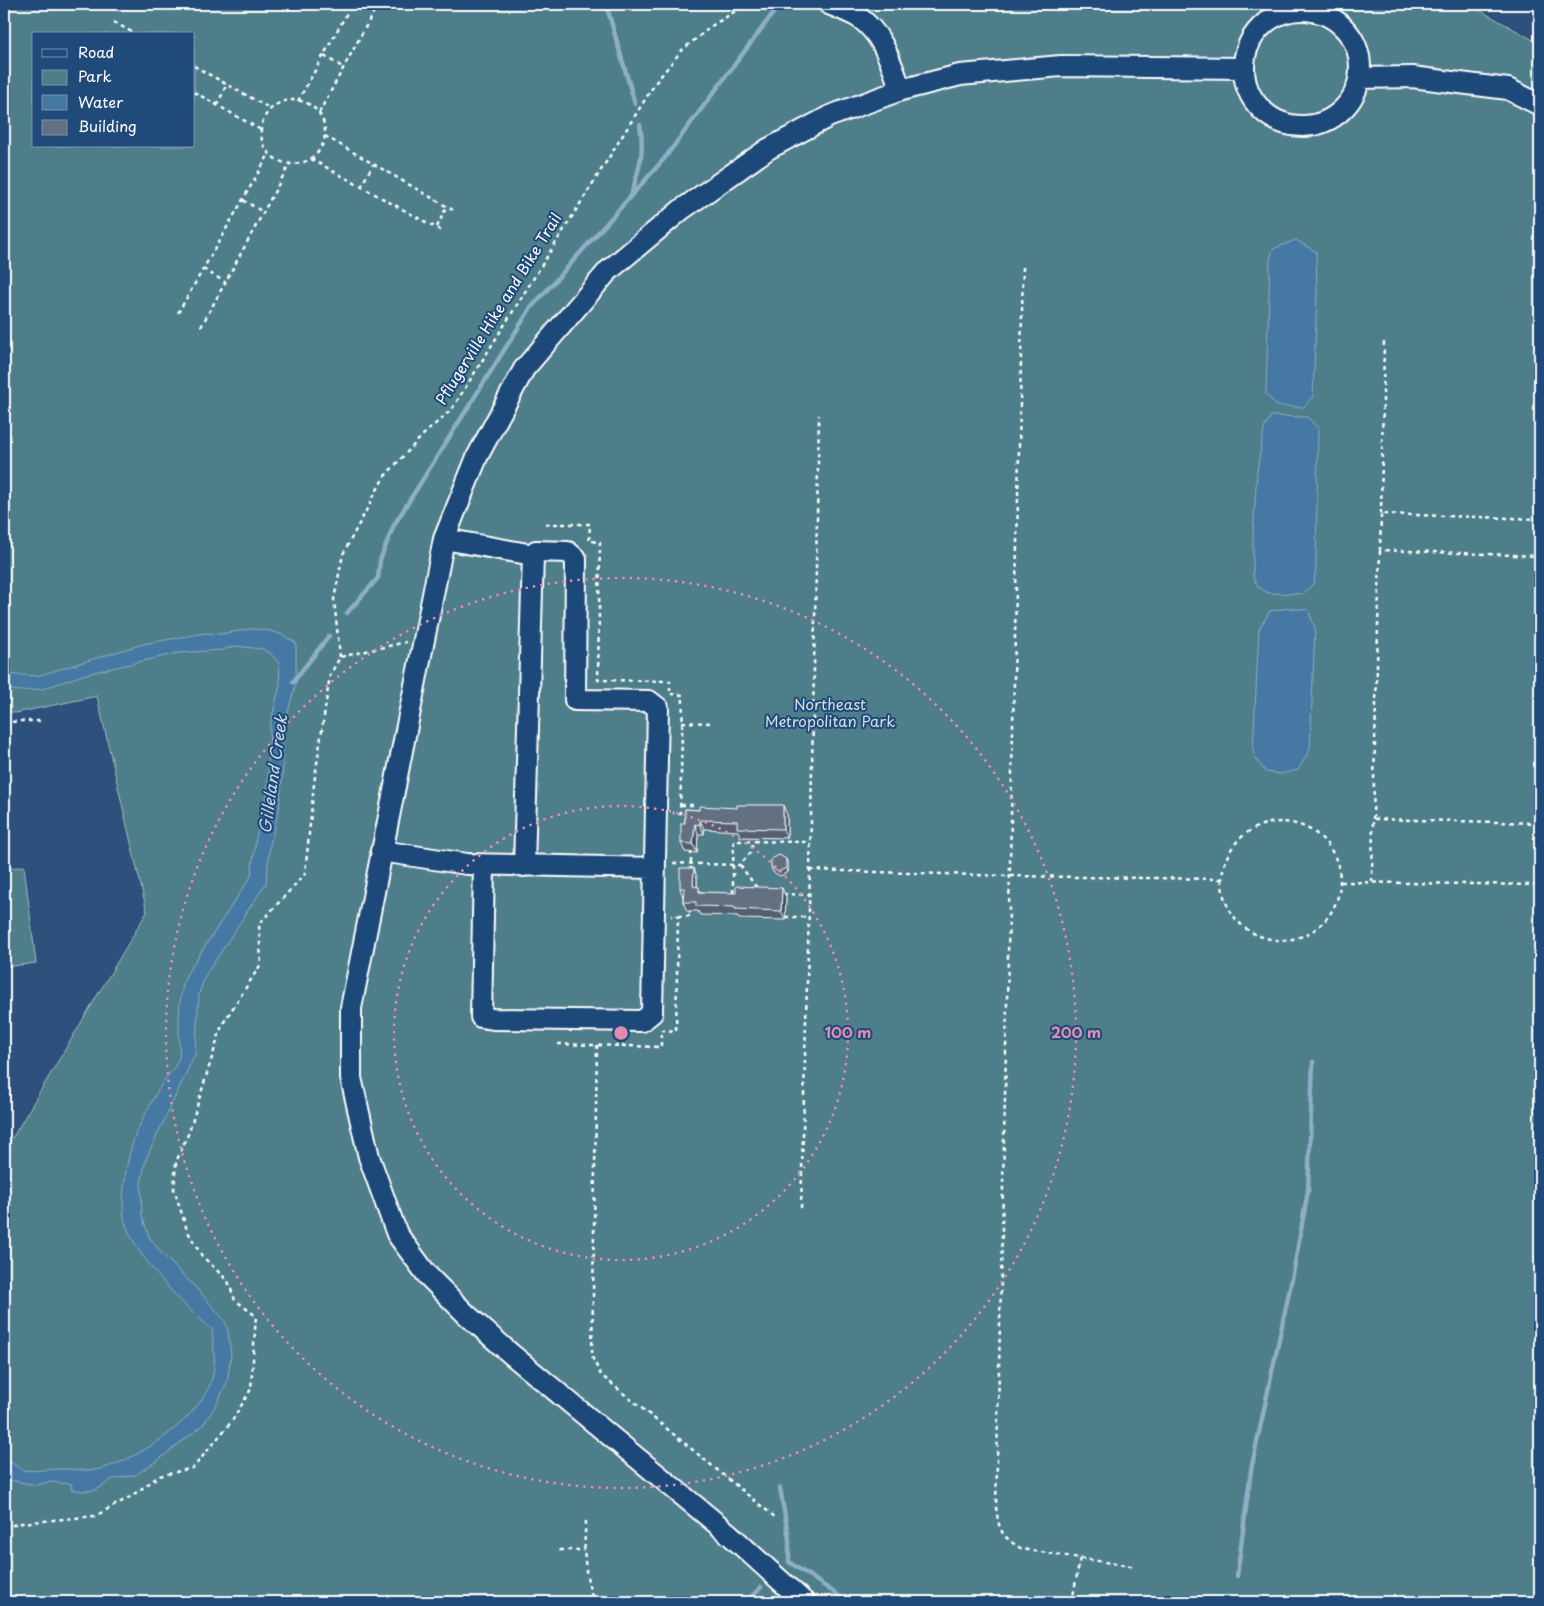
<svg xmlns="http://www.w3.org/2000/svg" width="1544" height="1606" viewBox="0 0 1544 1606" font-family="'Playpen Sans',sans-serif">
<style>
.green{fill:#4e7e89;stroke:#a6bec4;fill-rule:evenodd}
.water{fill:#4478a2;stroke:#8faec7}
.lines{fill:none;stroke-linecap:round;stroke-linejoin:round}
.stream{stroke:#8faec7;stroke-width:4.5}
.minor-casing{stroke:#fff;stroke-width:24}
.path{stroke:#fff;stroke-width:2.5;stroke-dasharray:4 4;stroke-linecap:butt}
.minor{stroke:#1f4a7a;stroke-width:20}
.wall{fill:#555f70;stroke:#fff}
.shaded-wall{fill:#454e5b;stroke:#fff}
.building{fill:#636f82;stroke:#fff}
.ring{fill:none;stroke:#e08cad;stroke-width:2.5;stroke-dasharray:2.5 5}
.labels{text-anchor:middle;stroke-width:4;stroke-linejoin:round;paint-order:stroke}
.street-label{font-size:15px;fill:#fff;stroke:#1f4a7a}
.park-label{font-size:15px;fill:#d3dfe2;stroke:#1f4a7a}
.water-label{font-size:16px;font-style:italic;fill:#d0dde8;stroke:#1f4a7a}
.centre{fill:#e08cad;stroke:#1f4a7a;stroke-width:2.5}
.ring-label{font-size:15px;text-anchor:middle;font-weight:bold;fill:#e08cad;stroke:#1f4a7a;stroke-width:4;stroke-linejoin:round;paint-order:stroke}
</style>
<rect width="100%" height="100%" fill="#2d517c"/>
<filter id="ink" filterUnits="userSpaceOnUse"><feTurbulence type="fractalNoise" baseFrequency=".02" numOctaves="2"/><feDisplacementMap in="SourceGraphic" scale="10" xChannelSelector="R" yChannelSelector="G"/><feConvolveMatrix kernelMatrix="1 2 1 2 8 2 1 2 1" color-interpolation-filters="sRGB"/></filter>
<g filter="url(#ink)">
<path class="green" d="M 4,4 L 1469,4 L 1540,44 L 1540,1602 L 4,1602 L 4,1152 L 147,912 L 97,696 L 16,713 L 4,711 ZM 34,34 L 194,34 L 194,146 L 34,146 Z
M 24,866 L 36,963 L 4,967 L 4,869 Z"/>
<path class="water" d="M 1296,240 L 1316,252 L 1317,294 L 1313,396 L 1304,407 L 1277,406 L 1266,394 L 1270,260 L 1273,249 Z
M 1271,416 L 1307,417 L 1318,428 L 1316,566 L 1314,583 L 1303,594 L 1268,593 L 1258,587 L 1253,577 L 1253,534 L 1257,471 L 1264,429 Z
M 1288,608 L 1308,610 L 1315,628 L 1310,749 L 1298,770 L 1281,774 L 1266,772 L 1257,761 L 1253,750 L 1259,629 L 1270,611 Z
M 249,629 C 268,629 280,632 296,643 L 296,683 L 282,733 L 284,759 L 279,810 L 270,845 L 266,883 L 205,976 L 199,994 L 195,1054 L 146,1159 L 141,1183 L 142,1215 L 149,1237 L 162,1254 L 198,1290 L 225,1321 L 228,1331 L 231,1355 L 227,1383 L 215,1407 L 202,1426 L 157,1461 L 135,1475 L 113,1479 L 96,1490 L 83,1491 L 71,1489 L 72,1484 L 50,1482 L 36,1485 L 4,1479 L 4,1459 C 11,1461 17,1468 24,1470 C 35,1472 47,1469 58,1469 C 73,1468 89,1473 104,1468 C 141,1458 205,1415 213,1375 C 216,1360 213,1344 212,1329 C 184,1307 138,1259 126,1225 C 118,1204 128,1149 138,1129 C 145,1113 154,1097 163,1082 C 168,1074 177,1067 179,1057 C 180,1050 179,1041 179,1034 C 179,1013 179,995 186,975 L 251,876 L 256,838 L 267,796 L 270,726 L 280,685 L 279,663 L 270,653 L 262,649 L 236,646 L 222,650 L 178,653 L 86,674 L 42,689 L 21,691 L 4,689 L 4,674 L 37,676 L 143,644 L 205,633 L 221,634 Z"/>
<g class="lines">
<path class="stream" d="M 606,4 L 635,104
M 631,196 C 639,168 645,154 640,125
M 347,613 L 378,578 L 380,560 L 394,525 L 530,309 L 664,159 L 780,4
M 293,682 L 329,636
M 780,1488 L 789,1539 L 789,1562 L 848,1602
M 1237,1576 L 1251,1470 L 1293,1274 L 1308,1191 L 1313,1062
M 746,1602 L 761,1587"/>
<g class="minor-casing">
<path id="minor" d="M 829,4 C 839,8 849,12 858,17 C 883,33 891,64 901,90
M1244 68a58 58 0 1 1 116 0a58 58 0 1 1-116 0Z
M 1359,78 L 1412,77 L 1508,89 L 1540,105
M 444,539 L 533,555
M 381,851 L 467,864 L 655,868
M 484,865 L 481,1017 L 493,1019 L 642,1021 L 652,1013 L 658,708 L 649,701 L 575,700 L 576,559 L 568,552 L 536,551 L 533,555 L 524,866
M 804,1602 L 728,1533 L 511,1354 L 467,1315 L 428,1276 L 397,1234 L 369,1157 L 351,1078 L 351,1008 L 444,539 L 477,457 L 524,369 L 608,271 L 681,210 L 768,149 L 830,116 L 901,90 L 960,75 L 1061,66 L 1243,68"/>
</g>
<path class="path" d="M 114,22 L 135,34
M 324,56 L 344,68
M 194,66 L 271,109
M 194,92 L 261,130
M261 132a32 32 0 1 1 64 0a32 32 0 1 1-64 0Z
M 298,101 L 352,4
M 217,105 L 227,84
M 319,113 L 378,4
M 325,136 L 453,210
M 311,159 L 442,231
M 361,187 L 373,164
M 243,200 L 263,212
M 437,227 L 447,206
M 1023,267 L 996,1507 C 999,1531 1001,1536 1022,1549 L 1136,1567
M 203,269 L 225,282
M 178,313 L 269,154
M 201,327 L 289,165
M 1381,514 L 1384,339
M 1540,519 L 1381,514 L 1380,550 L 1540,556
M 546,524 L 590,524 L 589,541 L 600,542 L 598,680 L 670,681 L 670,694 L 683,695 L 680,813 L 673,813
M 340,657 L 334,599 L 343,554 L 384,477 L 423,435 L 452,409 L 656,82 L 682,50 L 713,25 L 747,4
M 682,722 L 713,723
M 4,723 L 19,721 L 44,721
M 681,805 L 693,805 L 693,812
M 1373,819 L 1380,550
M1222 881a59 59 0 1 1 118 0a59 59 0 1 1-118 0Z
M 673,863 L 733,865 L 734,841 L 810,842
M 740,865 L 757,888
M 810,870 L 1010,876 L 1221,879
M 691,871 L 691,853
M 1341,882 L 1540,885
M 1372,882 L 1373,819 L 1540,823
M 733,893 L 733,865 L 740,865 L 751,852 L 753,841
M 783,894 L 809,895
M 678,916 L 691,916 L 690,911
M 785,917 L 808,917
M 558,1044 L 661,1047 L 661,1030 L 676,1031 L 678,916 L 671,916
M 597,1045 L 592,1357 L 601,1375 L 776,1518
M 801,1208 L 810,870 L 819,415
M 586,1521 C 583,1551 584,1574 594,1602
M 4,1527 L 22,1523 L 95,1516 L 130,1497 L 159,1476 L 193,1468 L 232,1421 L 251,1389 L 256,1316 L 235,1300 L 228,1281 L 201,1255 L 187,1230 L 174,1189 L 176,1162 L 189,1132 L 222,1025 L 261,964 L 259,924 L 305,874 L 314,784 L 330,675 L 340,657 L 406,642
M 559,1550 L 584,1550
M 1072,1602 L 1080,1558"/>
<use href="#minor" class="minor"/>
</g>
<path class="wall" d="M 685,809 L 787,815 L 787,838 L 741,837 L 738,831 L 704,829 L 704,834 L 698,834 L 697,853 L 685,852 L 681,843 L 685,823 Z
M 788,864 L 788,872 L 780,876 L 773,872 L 771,867 Z
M 694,868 L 697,878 L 697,887 L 701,892 L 786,897 L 785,920 L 739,919 L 738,916 L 700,915 L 698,911 L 687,911 L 683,902 L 683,897 L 680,888 Z"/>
<path class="shaded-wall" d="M 783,805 L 787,815 L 787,838 L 783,829 Z
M 700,820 L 704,829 L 704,834 L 700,825 Z
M 695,824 L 698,834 L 697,853 L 693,844 Z
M 786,859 L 788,864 L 788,872 L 786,868 Z
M 694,868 L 697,878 L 697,896 L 693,886 Z
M 782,888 L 786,897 L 785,920 L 781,911 Z"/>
<path class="building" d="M 737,805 L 783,805 L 783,829 L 737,828 L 737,821 L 700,820 L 700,825 L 695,824 L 693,844 L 681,843 L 681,823 L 685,823 L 685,809 L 699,810 L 699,806 L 737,808 Z
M 779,855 L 786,859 L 786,868 L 778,872 L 771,867 L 771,859 Z
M 680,868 L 694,868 L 693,886 L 699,887 L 699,892 L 736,893 L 736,886 L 782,888 L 781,911 L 735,909 L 735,907 L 696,906 L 696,902 L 683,902 L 684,888 L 680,888 Z"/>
</g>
<g class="ring">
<circle cx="621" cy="1033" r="227"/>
<circle cx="621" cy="1033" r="455"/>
</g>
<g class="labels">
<g class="street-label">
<text transform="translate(499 309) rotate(-58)" y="5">Pflugerville Hike and Bike Trail</text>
</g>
<g class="park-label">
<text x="830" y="710">Northeast<tspan x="830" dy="17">Metropolitan Park</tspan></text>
</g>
<g class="water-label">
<text transform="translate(273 774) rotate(-82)" y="6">Gilleland Creek</text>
</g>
</g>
<circle cx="621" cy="1033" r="8" class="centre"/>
<g class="ring-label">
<text x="848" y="1038">100 m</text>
<text x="1076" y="1038">200 m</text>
</g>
<rect width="1544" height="1606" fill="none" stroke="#1f4a7a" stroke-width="20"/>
<rect x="10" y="10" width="1524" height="1586" fill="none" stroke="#fff" stroke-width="2" filter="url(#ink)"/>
<rect x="32" y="32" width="162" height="115" fill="#1f4a7a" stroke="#7992af"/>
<rect x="42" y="49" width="25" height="8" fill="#1f4a7a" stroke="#7992af"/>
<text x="78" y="58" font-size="15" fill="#ffffff">Road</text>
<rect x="42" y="70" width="25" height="15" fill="#4e7e89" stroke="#7992af"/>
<text x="78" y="82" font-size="15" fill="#ffffff">Park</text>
<rect x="42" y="95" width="25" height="15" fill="#4478a2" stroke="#7992af"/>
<text x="78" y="108" font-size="15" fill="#ffffff">Water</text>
<rect x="42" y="120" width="25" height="15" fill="#636f82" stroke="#7992af"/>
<text x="78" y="132" font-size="15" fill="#ffffff">Building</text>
</svg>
